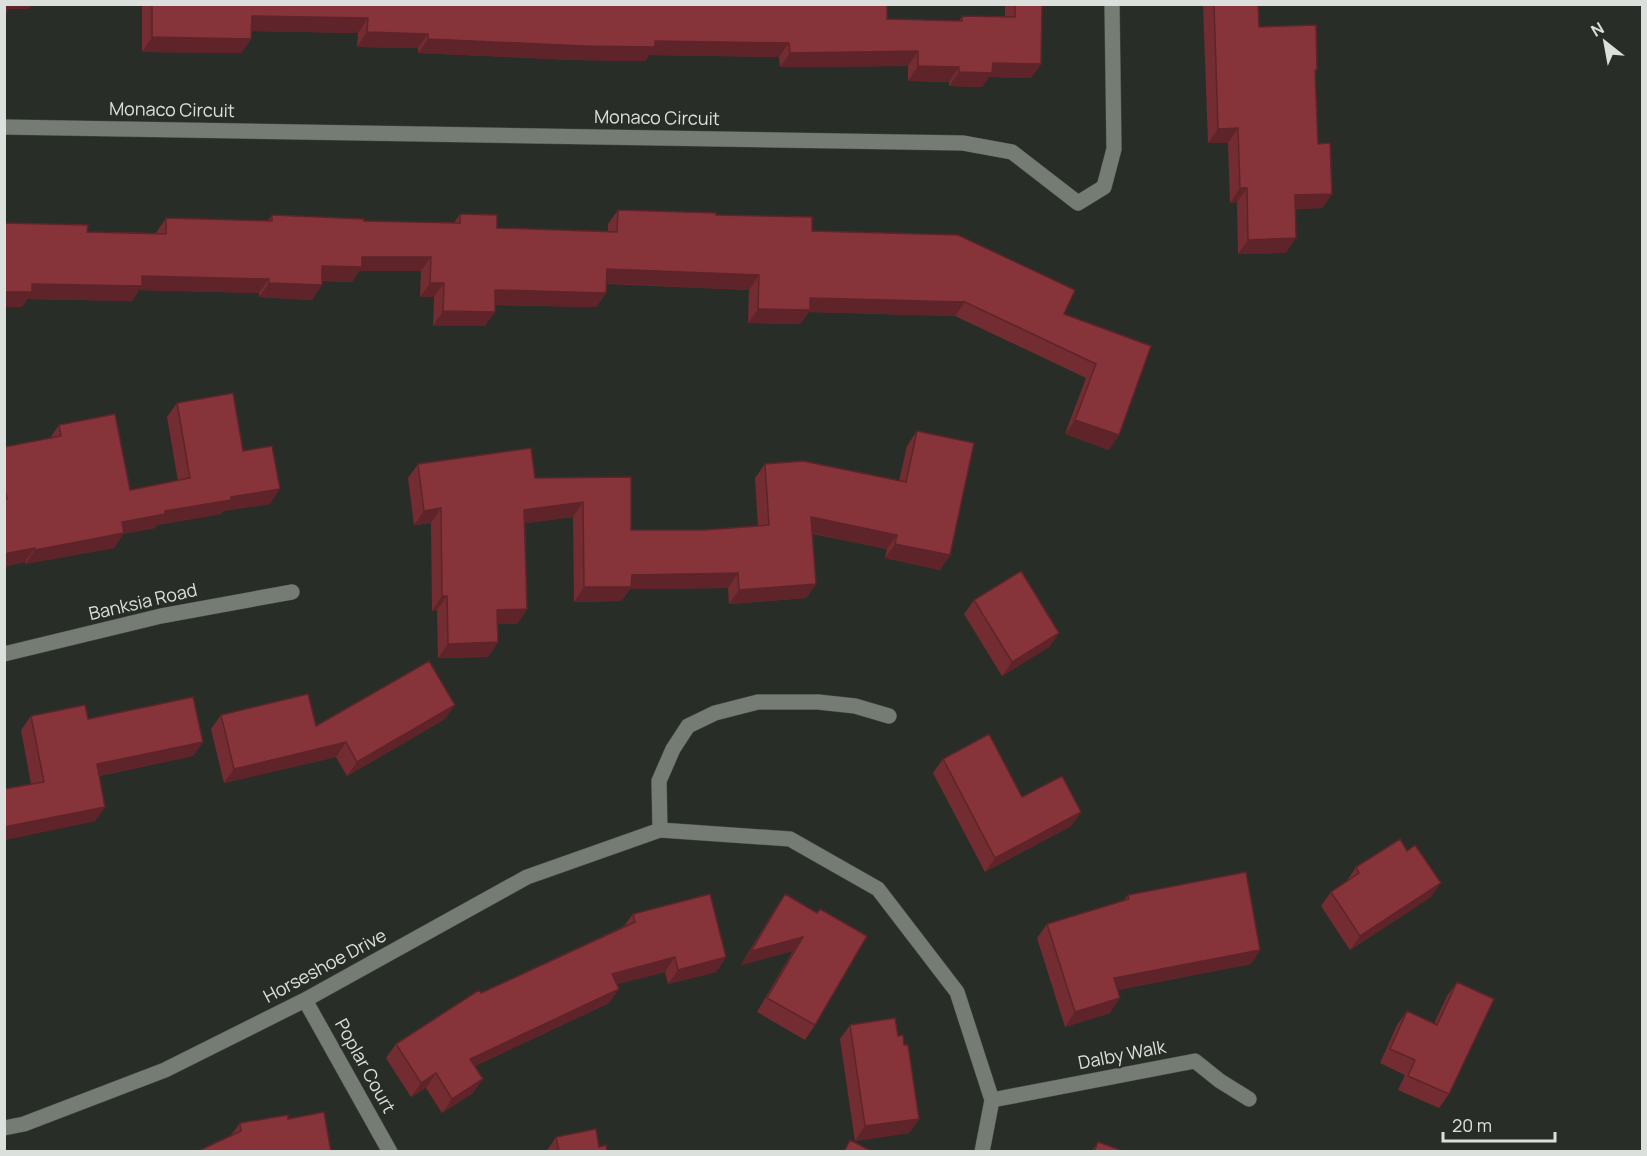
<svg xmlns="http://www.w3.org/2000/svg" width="1647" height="1156" viewBox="0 0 1647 1156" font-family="Manrope,sans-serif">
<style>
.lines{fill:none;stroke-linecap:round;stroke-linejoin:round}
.street-casing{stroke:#464b45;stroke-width:16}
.street{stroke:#757c74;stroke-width:15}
.wall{fill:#732d32}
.shaded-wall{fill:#5e2429}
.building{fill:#86343a;stroke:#5e2429;stroke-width:1.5}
.labels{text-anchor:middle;stroke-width:4.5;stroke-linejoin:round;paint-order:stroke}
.street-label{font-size:18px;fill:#dce0dc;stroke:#282e27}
</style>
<rect width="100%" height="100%" fill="#282e27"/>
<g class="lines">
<g class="street-casing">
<path id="street" d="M 4,127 L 963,143 L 1012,152 L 1078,203 L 1104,187 L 1114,149 L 1112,4
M 4,654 L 161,616 L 292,592
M 660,830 L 659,781 L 673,749 L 688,726 L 715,713 L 758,702 L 818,702 L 855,706 L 889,716
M 305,1000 L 390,1152
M 992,1100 L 1195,1061 L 1220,1081 L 1249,1099
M 4,1128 L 24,1124 L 165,1070 L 305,1000 L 527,877 L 660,830 L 790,839 L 878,889 L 957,992 L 992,1100 L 982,1152"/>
</g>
<use href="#street" class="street"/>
</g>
<path class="wall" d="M 142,4 L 887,4 L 887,19 L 959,21 L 962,16 L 1005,17 L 1005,4 L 1042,4 L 1041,64 L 1031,78 L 989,77 L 982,87 L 949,86 L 949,82 L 908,81 L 908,66 L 780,67 L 779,57 L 649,55 L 645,61 L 575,60 L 418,53 L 418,48 L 357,47 L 358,33 L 251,31 L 251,39 L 241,53 L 142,52 Z
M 1203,4 L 1258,4 L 1259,27 L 1317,70 L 1315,73 L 1318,144 L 1332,194 L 1322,208 L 1295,209 L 1286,253 L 1238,254 L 1237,202 L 1230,203 L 1228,143 L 1208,143 Z
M 618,210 L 716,215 L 812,231 L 1064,314 L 1151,346 L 1109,450 L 1065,434 L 1086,378 L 955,316 L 809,312 L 800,324 L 748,323 L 749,290 L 607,284 L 606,293 L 596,307 L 495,305 L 485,326 L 433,326 L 434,297 L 420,297 L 421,271 L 359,271 L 352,282 L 322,281 L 312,300 L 259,297 L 259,293 L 139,290 L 132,301 L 27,299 L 22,307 L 4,307 L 4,223 L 87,232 L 156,233 L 166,218 L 268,221 L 272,215 L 364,221 L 454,223 L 460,214 L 497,228 L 608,231 L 608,224 Z
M 177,403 L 243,451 L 270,504 L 223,511 L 221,514 L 157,525 L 155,528 L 123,534 L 114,548 L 25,564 L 25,562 L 4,567 L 4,447 L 50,438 L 59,425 L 130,490 L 178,481 L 167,417 Z
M 917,431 L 950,555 L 940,570 L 885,558 L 887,549 L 813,534 L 816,584 L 806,598 L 729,604 L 728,588 L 630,589 L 621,601 L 574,602 L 573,517 L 525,523 L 527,609 L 517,624 L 497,624 L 498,642 L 488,657 L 438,658 L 437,610 L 432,611 L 431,523 L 414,525 L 408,478 L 418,464 L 535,478 L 631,477 L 631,530 L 704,530 L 758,526 L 755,478 L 765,464 L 899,481 L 907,446 Z
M 974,600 L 1059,633 L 1049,647 L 1002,676 L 964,614 Z
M 221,715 L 316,726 L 445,719 L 347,776 L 336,757 L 224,783 L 211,729 Z
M 31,716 L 88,719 L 203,742 L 193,756 L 99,776 L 105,807 L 95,821 L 4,840 L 4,789 L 31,784 L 21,730 Z
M 943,759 L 1022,797 L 1081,812 L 1071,826 L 985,872 L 933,773 Z
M 1356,867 L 1431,897 L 1350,950 L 1321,906 L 1331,892 L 1346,882 Z
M 785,894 L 817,913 L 815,1025 L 805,1040 L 757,1012 L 793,951 L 741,965 L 775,909 Z
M 1128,895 L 1260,950 L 1251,964 L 1117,990 L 1110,1013 L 1065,1027 L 1037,938 L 1047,924 L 1124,900 Z
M 633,914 L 726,957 L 716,972 L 668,984 L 665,972 L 617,984 L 609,1003 L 475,1066 L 473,1093 L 442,1113 L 426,1088 L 411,1097 L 386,1058 L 396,1044 L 481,993 L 624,926 Z
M 1457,982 L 1449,1094 L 1439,1108 L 1398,1090 L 1405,1075 L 1380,1063 L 1397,1025 L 1407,1011 L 1434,1024 L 1447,996 Z
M 850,1025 L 898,1036 L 904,1045 L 919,1119 L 909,1133 L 855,1141 L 840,1039 Z
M 288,1119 L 231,1135 L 240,1123 Z
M 556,1137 L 599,1147 L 607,1152 L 546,1152 Z
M 1098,1142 L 1126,1152 L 1091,1152 Z"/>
<path class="shaded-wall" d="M 6,4 L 32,4 L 29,9 L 9,9 L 4,16 L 4,6 Z
M 252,16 L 368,18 L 358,33 L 242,31 Z
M 367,32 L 428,34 L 418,48 L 357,47 Z
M 152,37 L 251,39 L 241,53 L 142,52 Z
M 428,39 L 655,41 L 789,43 L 779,57 L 649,55 L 645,61 L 575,60 L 418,53 Z
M 918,51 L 908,66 L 780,67 L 790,53 Z
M 993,63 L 1041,64 L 1031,78 L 989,77 L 982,87 L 949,86 L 959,72 Z
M 918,66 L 959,67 L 949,82 L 908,81 Z
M 1238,128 L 1228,143 L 1208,143 L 1218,129 Z
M 1240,188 L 1247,188 L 1237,202 L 1230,203 Z
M 1332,194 L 1322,208 L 1285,210 L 1295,195 Z
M 1296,238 L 1286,253 L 1238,254 L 1248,240 Z
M 362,257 L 431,257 L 421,271 L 359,271 L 352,282 L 312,280 L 322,266 Z
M 607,269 L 759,275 L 749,290 L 597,283 Z
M 142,276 L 269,279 L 259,293 L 139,290 L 132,301 L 27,299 L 22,307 L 4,307 L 4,292 L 32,284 Z
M 269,283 L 322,285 L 312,300 L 259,297 Z
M 430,283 L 444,283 L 434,297 L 420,297 Z
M 495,290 L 606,293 L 596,307 L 485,305 Z
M 810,298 L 965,302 L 955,316 L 809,312 L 800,324 L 748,323 L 758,309 Z
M 443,311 L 495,312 L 485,326 L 433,326 Z
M 1075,420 L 1119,435 L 1109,450 L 1065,434 Z
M 280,489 L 270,504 L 223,511 L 221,514 L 157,525 L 155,528 L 123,534 L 114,548 L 25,564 L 35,550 L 122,522 L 165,511 L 231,497 Z
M 583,502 L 573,517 L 514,525 L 524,510 Z
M 441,508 L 431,523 L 414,525 L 424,511 Z
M 811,517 L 897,535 L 887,549 L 801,531 Z
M 895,544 L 950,555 L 940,570 L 885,558 Z
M 35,548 L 25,562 L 4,567 L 4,554 Z
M 738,573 L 728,588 L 630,589 L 621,601 L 574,602 L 584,587 L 632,575 Z
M 816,584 L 806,598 L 729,604 L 739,590 Z
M 442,596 L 447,596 L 437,610 L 432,611 Z
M 527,609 L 517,624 L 487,624 L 497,610 Z
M 1059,633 L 1049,647 L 1002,676 L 1012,662 Z
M 498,642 L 488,657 L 438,658 L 448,644 Z
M 455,705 L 445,719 L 347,776 L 357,762 Z
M 203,742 L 193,756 L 87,778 L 97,764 Z
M 346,742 L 336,757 L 224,783 L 234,769 Z
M 105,807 L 95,821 L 4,840 L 4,827 Z
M 1081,812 L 1071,826 L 985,872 L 995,858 Z
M 1441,883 L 1431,897 L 1350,950 L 1360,936 Z
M 803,937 L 793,951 L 741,965 L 751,951 Z
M 1260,950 L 1251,964 L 1104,992 L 1114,978 Z
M 675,957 L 665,972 L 602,988 L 612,974 Z
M 726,957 L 716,972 L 668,984 L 678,970 Z
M 619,989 L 609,1003 L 460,1073 L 470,1059 Z
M 1120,998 L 1110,1013 L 1065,1027 L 1075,1012 Z
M 436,1073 L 426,1088 L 411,1097 L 421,1083 Z
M 483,1079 L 473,1093 L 442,1113 L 452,1099 Z
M 919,1119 L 909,1133 L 855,1141 L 865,1126 Z"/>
<path class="building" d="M 152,4 L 887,4 L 887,19 L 962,21 L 962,16 L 1015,17 L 1015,4 L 1042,4 L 1041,64 L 993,63 L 992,73 L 959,72 L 959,67 L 918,66 L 918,51 L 790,53 L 789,43 L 655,41 L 655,47 L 585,46 L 428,39 L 428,34 L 367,32 L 368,18 L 252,16 L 251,39 L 152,37 Z
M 1214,4 L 1258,4 L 1259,27 L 1316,25 L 1317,70 L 1315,70 L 1318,144 L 1330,143 L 1332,194 L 1295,195 L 1296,238 L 1248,240 L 1247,188 L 1240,188 L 1238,128 L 1218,129 Z
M 618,210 L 716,213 L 716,215 L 812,217 L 812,231 L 958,235 L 1075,290 L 1064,314 L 1151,346 L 1119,435 L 1075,420 L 1096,364 L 965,302 L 810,298 L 810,310 L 758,309 L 759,275 L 607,269 L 606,293 L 495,290 L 495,312 L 443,311 L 444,283 L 430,283 L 431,257 L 362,257 L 362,267 L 322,266 L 322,285 L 269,283 L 269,279 L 142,276 L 142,286 L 32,284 L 32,292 L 4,292 L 4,223 L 88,225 L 87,232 L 166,234 L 166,218 L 272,221 L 272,215 L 364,219 L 364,221 L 460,223 L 460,214 L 497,215 L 497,228 L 617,232 Z
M 233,393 L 243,451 L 272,446 L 280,489 L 231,497 L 231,500 L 165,511 L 165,514 L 122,522 L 124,533 L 35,550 L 35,548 L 4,554 L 4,499 L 7,499 L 4,486 L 4,447 L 61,436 L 59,425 L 115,414 L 130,490 L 190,478 L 177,403 Z
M 917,431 L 974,443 L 950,555 L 895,544 L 897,535 L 811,517 L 816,584 L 739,590 L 738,573 L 632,575 L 631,587 L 584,587 L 583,502 L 524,510 L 527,609 L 497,610 L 498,642 L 448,644 L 447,596 L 442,596 L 441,508 L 424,511 L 418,464 L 531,448 L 535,478 L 631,477 L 631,530 L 704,530 L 769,525 L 765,464 L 803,461 L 906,482 Z
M 1021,571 L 1059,633 L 1012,662 L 974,600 Z
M 429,661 L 455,705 L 357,762 L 346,742 L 234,769 L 221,715 L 308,694 L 316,726 Z
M 193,697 L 203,742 L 97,764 L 105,807 L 4,827 L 4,789 L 44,782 L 31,716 L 85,705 L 88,719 Z
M 989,734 L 1022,797 L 1062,776 L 1081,812 L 995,858 L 943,759 Z
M 1400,839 L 1407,851 L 1415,845 L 1441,883 L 1360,936 L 1331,892 L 1359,873 L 1356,867 Z
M 1246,872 L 1260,950 L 1114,978 L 1120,998 L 1075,1012 L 1047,924 L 1129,899 L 1128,895 Z
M 710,894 L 726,957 L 678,970 L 675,957 L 612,974 L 619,989 L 470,1059 L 483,1079 L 452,1099 L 436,1073 L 421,1083 L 396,1044 L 479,990 L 481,993 L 635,922 L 633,914 Z
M 785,894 L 817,913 L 820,909 L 867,936 L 815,1025 L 767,998 L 803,937 L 751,951 Z
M 1457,982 L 1494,999 L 1449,1094 L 1408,1076 L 1415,1060 L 1390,1049 L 1407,1011 L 1437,1025 Z
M 895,1018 L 898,1036 L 903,1035 L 904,1045 L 908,1045 L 919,1119 L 865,1126 L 850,1025 Z
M 324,1112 L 331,1152 L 196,1152 L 241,1131 L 240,1123 L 288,1115 L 288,1119 Z
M 596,1129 L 599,1147 L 606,1145 L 607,1152 L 559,1152 L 556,1137 Z
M 850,1140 L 873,1152 L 844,1152 Z
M 1098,1142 L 1126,1152 L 1094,1152 Z"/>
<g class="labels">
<g class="street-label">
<text transform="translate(172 110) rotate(1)" y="6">Monaco Circuit</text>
<text transform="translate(657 118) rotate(1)" y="6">Monaco Circuit</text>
<text transform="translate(143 602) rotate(-13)" y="6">Banksia Road</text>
<text transform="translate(325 966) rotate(-28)" y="6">Horseshoe Drive</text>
<text transform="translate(1122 1055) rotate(-11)" y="6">Dalby Walk</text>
<text transform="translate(365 1066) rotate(61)" y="6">Poplar Court</text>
</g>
</g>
<rect width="1647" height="1156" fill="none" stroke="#dce0dc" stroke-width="12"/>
<g transform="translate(1605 42) rotate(329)" stroke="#282e27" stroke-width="4.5" paint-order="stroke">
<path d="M0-4.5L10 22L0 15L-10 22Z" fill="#dce0dc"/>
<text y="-9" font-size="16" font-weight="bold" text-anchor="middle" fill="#dce0dc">N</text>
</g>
<path d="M1443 1132v9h112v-9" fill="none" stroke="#dce0dc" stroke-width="3"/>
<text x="1452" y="1132" font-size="18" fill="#dce0dc" stroke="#282e27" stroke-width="4.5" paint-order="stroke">20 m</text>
</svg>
